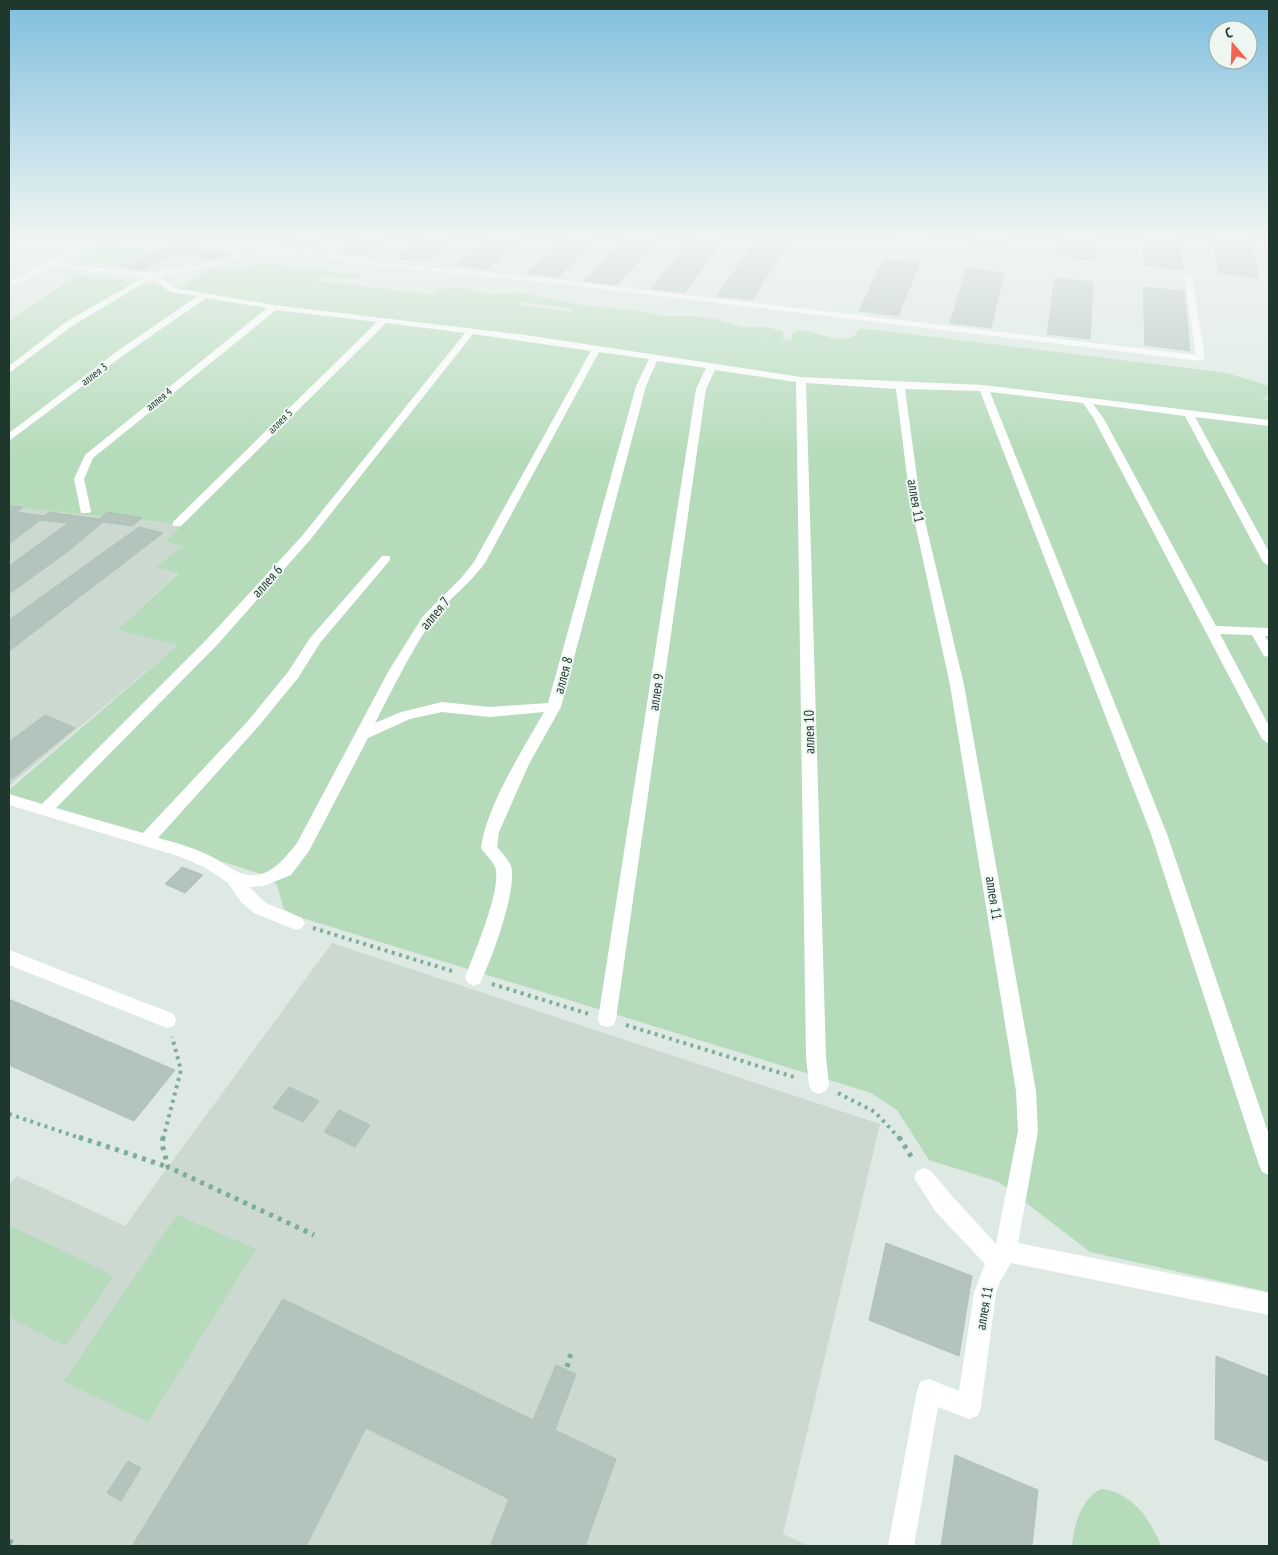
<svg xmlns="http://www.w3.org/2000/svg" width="1278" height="1555" viewBox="0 0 1278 1555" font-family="'PT Sans Narrow',sans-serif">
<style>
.built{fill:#cbd9d1}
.green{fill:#b5dbba;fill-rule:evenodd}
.building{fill:#b2c4bb;stroke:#b0c2b8}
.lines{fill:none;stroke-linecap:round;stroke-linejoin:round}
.path-far1{stroke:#7dad98;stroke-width:4;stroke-dasharray:3 4.5;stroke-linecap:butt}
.path{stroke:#7dad98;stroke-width:5;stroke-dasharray:4 5.5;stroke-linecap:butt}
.minor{fill:#fff;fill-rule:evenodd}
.labels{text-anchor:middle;stroke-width:4;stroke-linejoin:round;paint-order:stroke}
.far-street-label{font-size:11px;fill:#1f382e;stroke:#edf6f0}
.street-label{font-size:14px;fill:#1f382e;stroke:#edf6f0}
</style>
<rect width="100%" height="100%" fill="#dde9e2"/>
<path class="built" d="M 9,507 L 182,525 L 165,542 L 184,546 L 157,567 L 179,572 L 117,630 L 178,645 L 9,786 Z
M 332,943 L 880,1124 L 783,1534 L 809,1546 L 9,1546 L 9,1185 L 17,1176 L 125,1226 Z"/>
<path class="green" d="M 103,245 L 157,252 L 125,267 L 74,259 Z
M 255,264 L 282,265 L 358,275 L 361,276 C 349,284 328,273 313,280 L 434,295 L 432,292 L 437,289 L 463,288 L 487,294 L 522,293 L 587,306 L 640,311 L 664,316 L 693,316 L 716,319 L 742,327 L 768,327 L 783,332 L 783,339 L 791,340 L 792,333 C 807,324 834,346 854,336 L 859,329 L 869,329 L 1227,373 L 1269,386 L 1269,396 L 1263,399 L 1269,400 L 1269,1292 L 1090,1252 L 999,1182 L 929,1160 L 897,1110 L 871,1093 L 299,917 L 284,909 L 277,885 L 264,875 L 9,794 L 9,790 L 178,645 L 117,630 L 179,573 L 156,567 L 183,546 L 165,542 L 181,526 L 177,524 L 9,507 L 9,321 L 77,275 L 180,287 L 212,268 L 235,271 ZM 524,302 L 570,308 L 573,312 L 518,305 Z
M 177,1215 L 256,1249 L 148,1422 L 64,1381 Z
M 9,1225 L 114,1276 L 65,1346 L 9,1317 Z
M 1101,1489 C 1132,1492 1151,1520 1161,1546 L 1072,1546 C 1074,1526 1081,1498 1101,1489 Z"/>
<path class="building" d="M 291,239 L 324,239 L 311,248 L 282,245 Z
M 357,239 L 390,239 L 367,255 L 338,252 Z
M 421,239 L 454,239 L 426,261 L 396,258 Z
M 488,239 L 521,239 L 487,269 L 456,265 Z
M 565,239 L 598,239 L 558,277 L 527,273 Z
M 625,239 L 658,239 L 617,285 L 584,281 Z
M 691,239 L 724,239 L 685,293 L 651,289 Z
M 757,239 L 788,243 L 752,300 L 717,296 Z
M 892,239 L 928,239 L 927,243 Z
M 973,239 L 1009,239 L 1006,251 L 970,247 Z
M 1060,239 L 1096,239 L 1095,260 L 1057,256 Z
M 1143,239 L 1179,239 L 1183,270 L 1144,265 Z
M 1213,239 L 1249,239 L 1259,278 L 1219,273 Z
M 175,244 L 196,247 L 193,249 L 231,254 L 218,261 L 177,254 L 144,270 L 133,270 L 126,267 Z
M 884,259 L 920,263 L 898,316 L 859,311 Z
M 967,268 L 1004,273 L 991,328 L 950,323 Z
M 1055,278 L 1093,282 L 1090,339 L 1047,334 Z
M 1143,287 L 1184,291 L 1190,351 L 1145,345 Z
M 9,506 L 23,507 L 17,512 L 44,516 L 49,512 L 99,519 L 108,512 L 142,518 L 132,526 L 103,522 L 71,549 L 9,594 L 9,566 L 68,523 L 40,520 L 9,544 L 9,517 L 11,515 L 9,515 Z
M 139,527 L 163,533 L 9,651 L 9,620 Z
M 45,715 L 75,728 L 12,779 L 9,777 L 9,742 Z
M 182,867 L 203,875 L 185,893 L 165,884 Z
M 9,999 L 175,1070 L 134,1121 L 9,1065 Z
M 289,1087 L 319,1101 L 303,1122 L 273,1108 Z
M 339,1110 L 370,1125 L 355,1147 L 324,1132 Z
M 886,1243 L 972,1276 L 959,1356 L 869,1320 Z
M 283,1299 L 533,1420 L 556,1365 L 576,1374 L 555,1430 L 616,1459 L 585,1546 L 490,1546 L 509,1499 L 366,1428 L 306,1546 L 132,1546 Z
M 1216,1356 L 1269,1377 L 1269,1462 L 1215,1439 Z
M 955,1455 L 1038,1490 L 1032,1546 L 941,1546 Z
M 128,1461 L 141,1468 L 121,1501 L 107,1493 Z"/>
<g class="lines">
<path class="path-far1" d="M 313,928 L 455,972
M 492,984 L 589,1014
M 626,1025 L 797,1078
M 838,1093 L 875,1112 L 900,1139
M 9,1114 L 83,1139
M 163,1139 L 181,1070 L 172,1037"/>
<path class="path" d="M 79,1137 L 168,1167
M 163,1137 L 162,1144 L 168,1167 L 314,1235
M 899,1137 L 914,1161
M 567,1367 L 571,1353
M 9,1541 L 18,1546"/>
<path class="minor" d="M 90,239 L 99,239 L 58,264 L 151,273 L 194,266 L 257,249 L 293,249 L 386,263 L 544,278 L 1196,355 L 1184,275 L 1191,273 L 1205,358 L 1201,361 L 544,282 L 386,267 L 293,253 L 257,253 L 195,270 L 159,276 L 175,288 L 274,305 L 532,336 L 801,377 L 984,385 L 1269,420 L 1269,426 L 1195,417 L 1269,552 L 1269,566 L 1263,562 L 1185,416 L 1093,404 L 1104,419 L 1216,626 L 1269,628 L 1269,636 L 1265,636 L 1269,643 L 1269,657 L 1264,656 L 1252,635 L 1220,634 L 1269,726 L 1269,744 L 1262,739 L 1094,419 L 1083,403 L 990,392 L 1167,834 L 1269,1135 L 1269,1175 L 1262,1172 L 1259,1165 L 1151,834 L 980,391 L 905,389 L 920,500 L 964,685 L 1036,1091 L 1038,1131 L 1018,1243 L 1269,1293 L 1269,1315 L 1011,1263 L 1000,1282 L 996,1293 L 981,1407 L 978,1416 L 969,1419 L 938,1407 L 914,1546 L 888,1546 L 917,1391 L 920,1382 L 929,1379 L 959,1391 L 974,1293 L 985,1264 L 936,1212 L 914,1178 L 917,1171 L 924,1168 L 931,1171 L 952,1196 L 996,1244 L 1018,1131 L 1016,1091 L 950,685 L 910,500 L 896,389 L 806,383 L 826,1057 L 829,1085 L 826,1091 L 819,1094 L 812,1091 L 809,1085 L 806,1057 L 796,382 L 715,370 L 706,389 L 616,1019 L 614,1025 L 607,1027 L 600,1025 L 598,1019 L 696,389 L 706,368 L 657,361 L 646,386 L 561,707 L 529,764 L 499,832 L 497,847 C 502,853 508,859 511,866 C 518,888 491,962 480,983 L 474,986 L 468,983 L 465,978 C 473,956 503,887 495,867 C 492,860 485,854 481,848 C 486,807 523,749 544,712 L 490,717 L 442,712 L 410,719 L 368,738 L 309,851 L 291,875 L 264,886 L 249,887 L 266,903 L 302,918 L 305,923 L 302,928 L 296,930 L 254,913 L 241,902 L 228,883 L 204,867 L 178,856 L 9,805 L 9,794 L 42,804 L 208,638 L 302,536 L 465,333 L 386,323 L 181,526 L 173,526 L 173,522 L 377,322 L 276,310 L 93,458 L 84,479 L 91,511 L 89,513 L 81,513 L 74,479 L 85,455 L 267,308 L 206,298 L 125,354 L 9,441 L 9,433 L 119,350 L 198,296 L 170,292 L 152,278 L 72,326 L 9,373 L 9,366 L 66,322 L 144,277 L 51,267 L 16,284 L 9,282 ZM 473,334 L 591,351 L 474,562 L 461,578 L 423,616 L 388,672 L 297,843 C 282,862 264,885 236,871 C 229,868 223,863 216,859 C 198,849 178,843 158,838 L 257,728 L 298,678 L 320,643 L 390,560 L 390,556 L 382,556 L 310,638 L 288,672 L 247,722 L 143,833 L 56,808 L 218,644 L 310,540 ZM 599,352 L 649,359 L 636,386 L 548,703 L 490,707 L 442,702 L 401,712 L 375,723 C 393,688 411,651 433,619 C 448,599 470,584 485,563 Z
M 9,950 L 174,1014 L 176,1020 L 174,1026 L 167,1028 L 9,965 Z"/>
</g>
<linearGradient id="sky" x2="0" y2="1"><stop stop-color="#7fbede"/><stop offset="0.52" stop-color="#f0f5f2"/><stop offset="1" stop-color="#f0f5f2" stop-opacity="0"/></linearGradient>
<rect width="1278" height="457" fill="url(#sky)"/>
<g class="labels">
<g class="far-street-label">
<text transform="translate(94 374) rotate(-37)" y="4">аллея 3</text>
<text transform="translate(159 399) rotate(-39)" y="4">аллея 4</text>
<text transform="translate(280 421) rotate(-45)" y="4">аллея 5</text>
</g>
<g class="street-label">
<text transform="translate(916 501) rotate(80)" y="5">аллея 11</text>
<text transform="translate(267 581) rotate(-48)" y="5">аллея 6</text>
<text transform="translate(435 613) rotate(-50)" y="5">аллея 7</text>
<text transform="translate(563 675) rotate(-75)" y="5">аллея 8</text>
<text transform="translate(656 692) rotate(-82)" y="5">аллея 9</text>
<text transform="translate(809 732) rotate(-91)" y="5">аллея 10</text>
<text transform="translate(994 898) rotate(81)" y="5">аллея 11</text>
<text transform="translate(984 1308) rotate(-80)" y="5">аллея 11</text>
</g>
</g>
<rect width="1278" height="1555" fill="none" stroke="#1f382e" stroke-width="20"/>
<g transform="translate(1233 45) rotate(341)"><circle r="24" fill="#edf6f0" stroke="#9baaa2"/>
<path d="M0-4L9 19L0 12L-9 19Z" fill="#f36451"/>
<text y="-8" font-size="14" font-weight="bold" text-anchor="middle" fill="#1f382e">С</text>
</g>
</svg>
